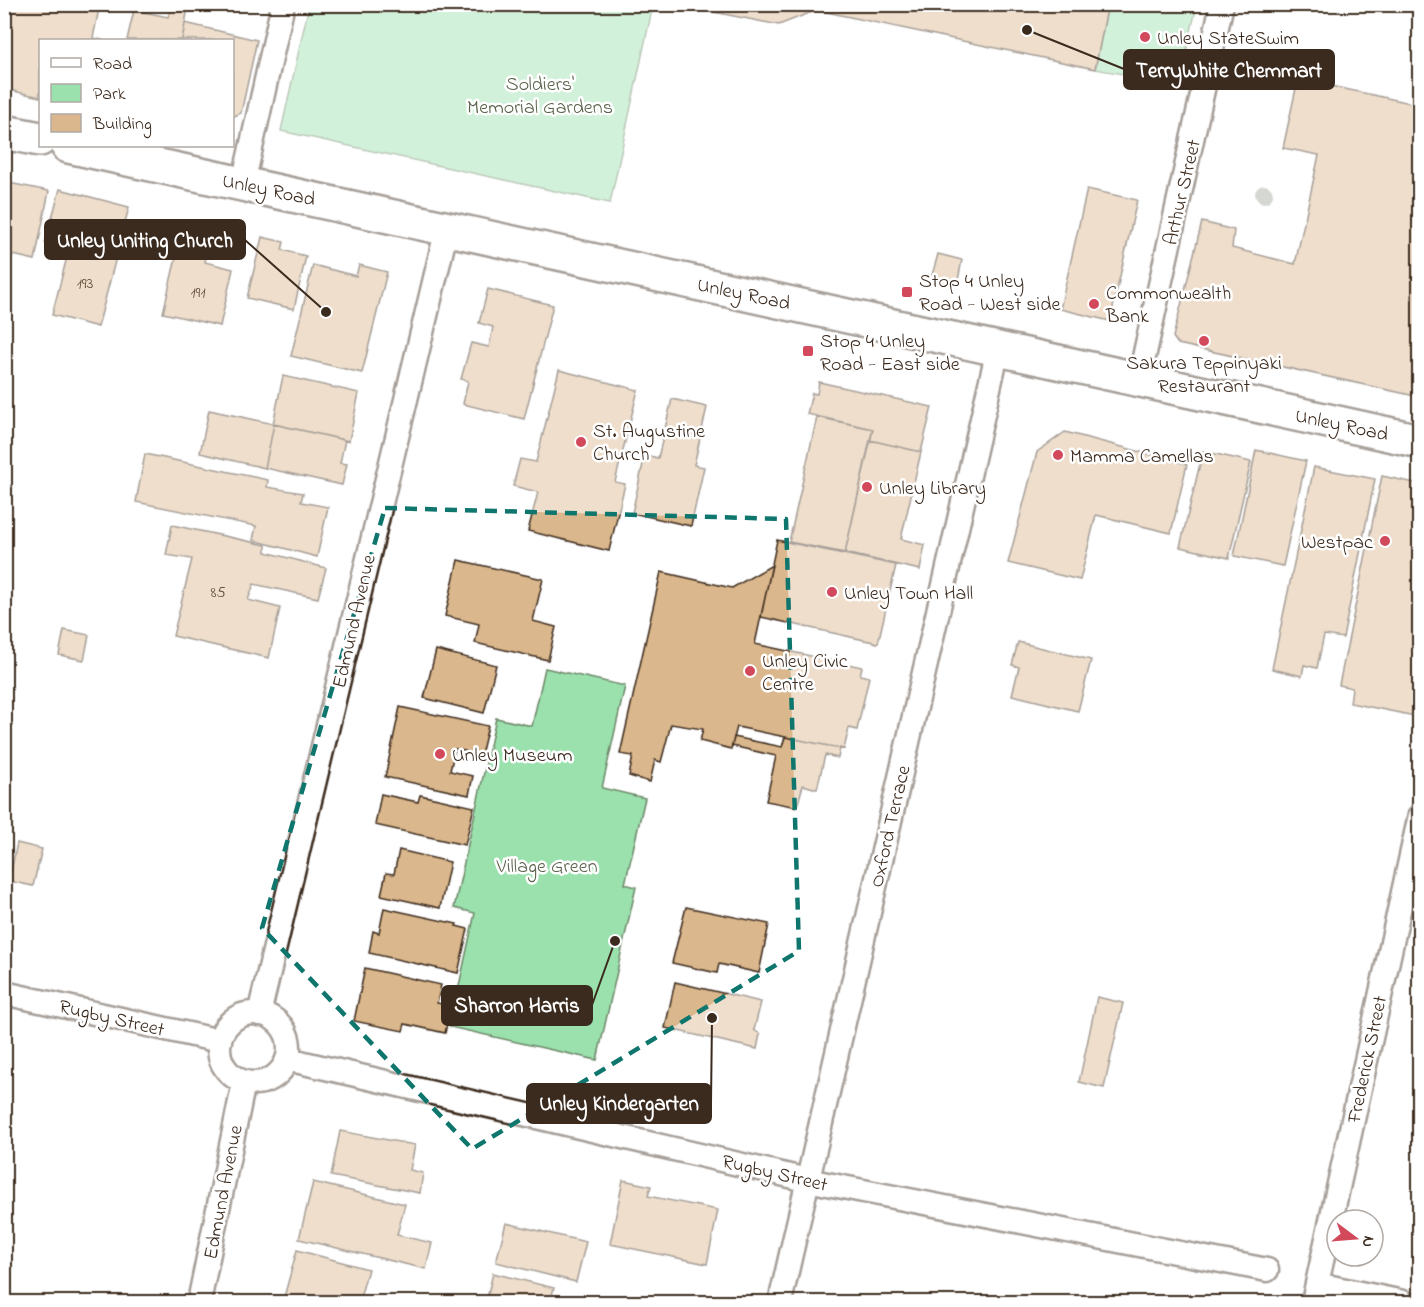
<svg xmlns="http://www.w3.org/2000/svg" width="1424" height="1307" viewBox="0 0 1424 1307" font-family="'Indie Flower',sans-serif">
<style>
.green{fill:#9be1ae;stroke:#6b8666;stroke-width:1.5}
.building{fill:#dab78c;stroke:#3b2a1e;stroke-width:1.5}
.lines{fill:none;stroke-linecap:round;stroke-linejoin:round}
.street-casing{stroke:#3b2a1e;stroke-width:27}
.secondary-casing{stroke:#3b2a1e;stroke-width:38}
.street{stroke:#fff;stroke-width:22}
.secondary{stroke:#fff;stroke-width:33}
.tree{fill:#a3a89b}
.marked{fill:none;stroke:#0f766e;stroke-width:4.5;stroke-dasharray:12 8;stroke-linejoin:round}
.poi-dot{fill:#d1495b;stroke:#fff;stroke-width:2}
.labels{text-anchor:middle;stroke-width:5;stroke-linejoin:round;paint-order:stroke}
.number-label{font-size:16px;fill:#634d3a}
.poi-label{font-size:20px;fill:#3b2a1e;stroke:#fff;text-anchor:start}
.park-label{font-size:20px;fill:#586149;stroke:#fff}
.street-label{font-size:20px;fill:#3b2a1e;stroke:#fff}
.leader{fill:none;stroke:#3b2a1e;stroke-width:2}
.callout-dot{fill:#3b2a1e;stroke:#fff;stroke-width:2}
.callout{fill:#3b2a1e;stroke:#3b2a1e;stroke-width:2}
.callout-label{font-size:21px;text-anchor:middle;font-weight:bold;fill:#fff}
</style>
<rect width="100%" height="100%" fill="#fff"/>
<filter id="ink" filterUnits="userSpaceOnUse"><feTurbulence type="fractalNoise" baseFrequency=".0167" numOctaves="2"/><feDisplacementMap in="SourceGraphic" scale="12" xChannelSelector="R" yChannelSelector="G"/><feConvolveMatrix kernelMatrix="1 2 1 2 8 2 1 2 1" color-interpolation-filters="sRGB"/></filter>
<g filter="url(#ink)">
<path class="green" d="M 309,5 L 653,5 L 610,203 L 281,131 Z
M 1108,5 L 1197,5 L 1179,84 L 1095,69 Z
M 545,668 L 625,686 L 602,788 L 645,798 L 625,884 L 636,887 L 597,1060 L 450,1027 L 475,913 L 454,908 L 496,718 L 532,726 Z"/>
<path class="building" d="M 4,4 L 100,4 L 93,38 L 103,40 L 40,40 L 40,97 L 4,89 Z
M 172,4 L 188,8 L 182,40 L 127,40 L 134,10 L 168,17 Z
M 674,4 L 1108,4 L 1095,69 L 817,10 L 779,25 Z
M 185,23 L 257,40 L 241,113 L 232,117 L 232,40 L 182,40 Z
M 1298,79 L 1420,105 L 1420,397 L 1178,344 L 1173,337 L 1202,222 L 1234,230 L 1232,248 L 1295,264 L 1319,155 L 1283,148 Z
M 4,182 L 49,191 L 35,260 L 4,253 Z
M 60,189 L 129,207 L 98,327 L 52,315 L 69,249 L 45,243 Z
M 1087,189 L 1137,200 L 1110,321 L 1060,309 Z
M 262,237 L 284,242 L 282,250 L 306,256 L 294,309 L 247,298 Z
M 179,245 L 207,252 L 205,262 L 233,269 L 220,326 L 163,313 Z
M 938,254 L 962,260 L 957,285 L 931,279 Z
M 313,265 L 356,276 L 359,265 L 387,272 L 362,373 L 291,356 Z
M 488,289 L 553,305 L 524,419 L 463,404 L 468,381 L 461,379 L 471,343 L 489,347 L 493,327 L 479,323 Z
M 559,370 L 638,390 L 615,482 L 625,484 L 609,551 L 528,531 L 538,492 L 513,486 L 520,459 L 536,462 Z
M 283,376 L 359,393 L 349,441 L 273,424 Z
M 819,382 L 932,407 L 921,452 L 870,440 L 873,429 L 807,414 L 812,393 L 817,394 Z
M 672,399 L 707,407 L 694,465 L 704,467 L 691,526 L 632,513 L 645,455 L 658,458 Z
M 209,410 L 274,424 L 265,468 L 200,453 Z
M 817,417 L 873,429 L 845,553 L 789,542 Z
M 274,424 L 345,440 L 340,463 L 347,464 L 342,485 L 265,468 Z
M 1065,432 L 1187,464 L 1171,533 L 1096,515 L 1080,580 L 1008,563 L 1037,452 Z
M 870,440 L 921,452 L 901,539 L 925,545 L 920,570 L 845,553 Z
M 1256,450 L 1306,461 L 1283,566 L 1234,556 Z
M 1203,451 L 1251,462 L 1229,558 L 1180,547 Z
M 145,454 L 268,480 L 267,487 L 303,493 L 301,502 L 328,507 L 317,557 L 253,540 L 256,526 L 136,502 Z
M 1314,467 L 1375,479 L 1343,638 L 1324,635 L 1317,668 L 1304,665 L 1302,676 L 1272,669 Z
M 1382,476 L 1420,484 L 1420,717 L 1350,703 L 1352,688 L 1339,685 Z
M 172,525 L 266,545 L 266,552 L 326,568 L 318,598 L 254,584 L 248,600 L 280,608 L 269,658 L 173,636 L 192,559 L 166,555 Z
M 777,540 L 896,565 L 878,643 L 761,617 Z
M 458,560 L 543,579 L 533,621 L 556,627 L 548,660 L 475,643 L 479,624 L 445,616 Z
M 772,565 L 755,644 L 862,667 L 860,675 L 869,677 L 857,730 L 849,728 L 844,749 L 737,727 L 731,749 L 700,741 L 703,729 L 671,724 L 661,762 L 655,760 L 650,782 L 629,776 L 633,756 L 620,754 L 661,572 L 732,588 Z
M 64,630 L 89,635 L 84,660 L 59,655 Z
M 1018,642 L 1091,660 L 1078,711 L 1012,695 L 1019,667 L 1012,665 Z
M 436,650 L 496,665 L 484,713 L 424,698 Z
M 400,707 L 488,726 L 481,755 L 455,749 L 450,771 L 473,776 L 469,795 L 385,777 Z
M 734,737 L 782,747 L 785,737 L 840,748 L 838,758 L 825,755 L 817,789 L 803,785 L 797,807 L 766,801 L 776,756 L 732,746 Z
M 381,794 L 418,802 L 420,795 L 474,807 L 465,845 L 375,825 Z
M 17,843 L 42,849 L 33,886 L 9,881 Z
M 399,850 L 450,862 L 440,908 L 381,895 L 386,873 L 394,874 Z
M 686,907 L 769,924 L 759,973 L 719,964 L 717,973 L 672,963 Z
M 384,908 L 457,924 L 456,926 L 468,929 L 458,973 L 369,953 L 373,931 L 379,933 Z
M 365,968 L 441,985 L 437,1003 L 451,1006 L 445,1033 L 405,1024 L 403,1031 L 354,1021 Z
M 675,982 L 761,1002 L 754,1030 L 760,1034 L 757,1049 L 665,1028 Z
M 1097,997 L 1123,1003 L 1104,1088 L 1079,1082 Z
M 340,1131 L 415,1145 L 410,1170 L 423,1173 L 420,1193 L 331,1176 Z
M 623,1180 L 651,1186 L 648,1196 L 718,1210 L 707,1264 L 610,1244 Z
M 313,1182 L 405,1204 L 397,1235 L 432,1243 L 426,1269 L 299,1239 Z
M 506,1223 L 586,1242 L 576,1282 L 496,1262 Z
M 297,1250 L 368,1269 L 359,1302 L 304,1302 L 284,1297 Z
M 493,1273 L 554,1288 L 550,1302 L 486,1302 Z"/>
<g class="lines">
<g class="street-casing">
<path id="street" d="M 243,184 L 283,4
M 1139,380 L 1222,4
M 4,993 L 220,1041
M219 1048a35 35 0 1 1 70 0a35 35 0 1 1-70 0Z
M 259,1014 L 447,228
M 287,1059 L 807,1180 L 1267,1270
M 1317,1284 L 1403,1302
M 199,1302 L 244,1082
M 780,1302 L 998,349
M 1313,1302 L 1420,815"/>
</g>
<g class="secondary-casing">
<path id="secondary" d="M 4,132 L 40,139
M 68,146 L 1420,441"/>
</g>
<use href="#street" class="street"/>
<use href="#secondary" class="secondary"/>
</g>
<circle class="tree" cx="1264" cy="194" r="9"/>
</g>
<path d="M0 0H1424V1307H0ZM 385,508 L 786,519 L 799,951 L 472,1149 L 262,928 Z" fill="#fff" fill-opacity=".55" fill-rule="evenodd"/>
<path class="marked" d="M 385,508 L 786,519 L 799,951 L 472,1149 L 262,928 Z"/>
<g class="poi-dot">
<circle cx="1145" cy="37" r="6"/>
<rect x="901" y="286" width="12" height="12" rx="3"/>
<circle cx="1094" cy="304" r="6"/>
<circle cx="1204" cy="341" r="6"/>
<rect x="802" y="345" width="12" height="12" rx="3"/>
<circle cx="581" cy="442" r="6"/>
<circle cx="1058" cy="455" r="6"/>
<circle cx="867" cy="487" r="6"/>
<circle cx="1385" cy="541" r="6"/>
<circle cx="832" cy="592" r="6"/>
<circle cx="750" cy="671" r="6"/>
<circle cx="440" cy="754" r="6"/>
</g>
<g class="labels">
<g class="number-label">
<text x="85" y="288">193</text>
<text x="198" y="297">191</text>
<text x="218" y="597">85</text>
</g>
<g class="poi-label">
<text x="1157" y="44">Unley StateSwim</text>
<text x="919" y="287">Stop 4 Unley<tspan x="919" dy="23">Road - West side</tspan></text>
<text x="1106" y="299">Commonwealth<tspan x="1106" dy="23">Bank</tspan></text>
<text x="820" y="347">Stop 4 Unley<tspan x="820" dy="23">Road - East side</tspan></text>
<text x="1204" y="369" text-anchor="middle">Sakura Teppinyaki<tspan x="1204" dy="23">Restaurant</tspan></text>
<text x="593" y="437">St. Augustine<tspan x="593" dy="23">Church</tspan></text>
<text x="1070" y="462">Mamma Camellas</text>
<text x="879" y="494">Unley Library</text>
<text x="1373" y="548" text-anchor="end">Westpac</text>
<text x="844" y="599">Unley Town Hall</text>
<text x="762" y="667">Unley Civic<tspan x="762" dy="23">Centre</tspan></text>
<text x="452" y="761">Unley Museum</text>
</g>
<g class="park-label">
<text x="540" y="90">Soldiers'<tspan x="540" dy="23">Memorial Gardens</tspan></text>
<text x="547" y="872">Village Green</text>
</g>
<g class="street-label">
<text transform="translate(269 189) rotate(12)" y="7">Unley Road</text>
<text transform="translate(1181 192) rotate(-77)" y="7">Arthur Street</text>
<text transform="translate(744 293) rotate(12)" y="7">Unley Road</text>
<text transform="translate(1342 424) rotate(12)" y="7">Unley Road</text>
<text transform="translate(353 621) rotate(-77)" y="7">Edmund Avenue</text>
<text transform="translate(889 826) rotate(-77)" y="7">Oxford Terrace</text>
<text transform="translate(112 1017) rotate(13)" y="7">Rugby Street</text>
<text transform="translate(1366 1059) rotate(-78)" y="7">Frederick Street</text>
<text transform="translate(775 1172) rotate(13)" y="7">Rugby Street</text>
<text transform="translate(222 1192) rotate(-79)" y="7">Edmund Avenue</text>
</g>
</g>
<path class="leader" d="M1027 30L1124 69M326 312L245 240M615 941L592 1005M712 1018L711 1103"/>
<g class="callout-dot">
<circle cx="1027" cy="30" r="6"/>
<circle cx="326" cy="312" r="6"/>
<circle cx="615" cy="941" r="6"/>
<circle cx="712" cy="1018" r="6"/>
</g>
<g class="callout">
<rect x="1124" y="50" width="210" height="39" rx="6"/>
<rect x="45" y="220" width="200" height="39" rx="6"/>
<rect x="442" y="986" width="150" height="39" rx="6"/>
<rect x="527" y="1084" width="184" height="39" rx="6"/>
</g>
<g class="callout-label">
<text x="1229" y="77">TerryWhite Chemmart</text>
<text x="145" y="247">Unley Uniting Church</text>
<text x="517" y="1012">Sharron Harris</text>
<text x="619" y="1110">Unley Kindergarten</text>
</g>
<rect width="1424" height="1307" fill="none" stroke="#fff" stroke-width="24"/>
<rect x="12" y="12" width="1400" height="1283" fill="none" stroke="#3b2a1e" stroke-width="2" filter="url(#ink)"/>
<rect x="39" y="39" width="195" height="108" fill="#ffffff" stroke="#b1aaa5" stroke-width="1.5"/>
<rect x="51" y="58" width="30" height="9" fill="#ffffff" stroke="#b1aaa5" stroke-width="1.5"/>
<text x="93" y="69" font-size="18" fill="#3b2a1e">Road</text>
<rect x="51" y="84" width="30" height="18" fill="#9be1ae" stroke="#b1aaa5" stroke-width="1.5"/>
<text x="93" y="99" font-size="18" fill="#3b2a1e">Park</text>
<rect x="51" y="114" width="30" height="18" fill="#dab78c" stroke="#b1aaa5" stroke-width="1.5"/>
<text x="93" y="129" font-size="18" fill="#3b2a1e">Building</text>
<g transform="translate(1355 1238) rotate(106)"><circle r="28" fill="#ffffff" stroke="#b1aaa5" stroke-width="1.5"/>
<path d="M0-4.5L10 22L0 15L-10 22Z" fill="#d1495b"/>
<text y="-9" font-size="16" font-weight="bold" text-anchor="middle" fill="#3b2a1e">N</text>
</g>
</svg>
